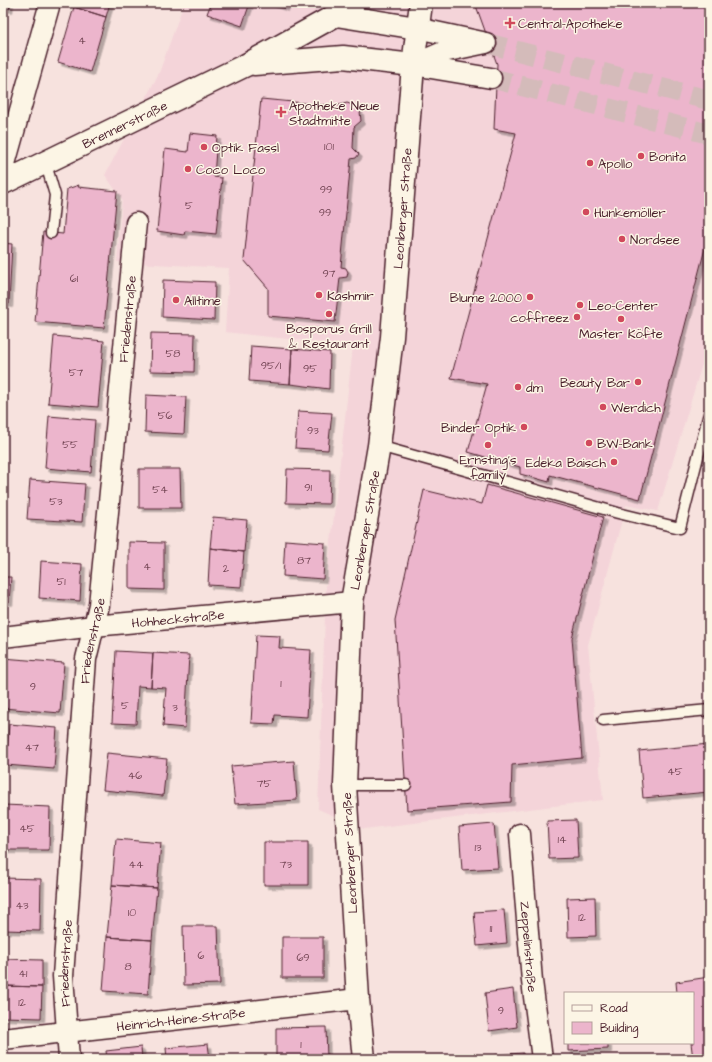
<svg xmlns="http://www.w3.org/2000/svg" width="712" height="1062" viewBox="0 0 712 1062" font-family="'Architects Daughter',sans-serif">
<style>
.built{fill:#f4d4d9}
.building{fill:#ecb5cc;stroke:#4a1f2b;filter:url(#shadow)}
.lines{fill:none;stroke-linecap:round;stroke-linejoin:round}
.street-tunnel{stroke:#d4bbba;stroke-width:20;stroke-dasharray:20 10;stroke-linecap:butt}
.lane-casing{stroke:#4a1f2b;stroke-width:13}
.street-casing{stroke:#4a1f2b;stroke-width:23}
.secondary-casing{stroke:#4a1f2b;stroke-width:25}
.lane{stroke:#fcf5e5;stroke-width:10}
.street{stroke:#fcf5e5;stroke-width:20}
.secondary{stroke:#fcf5e5;stroke-width:22}
.poi-dot{fill:#d1495b;stroke:#fcf5e5;stroke-width:1.5}
.labels{text-anchor:middle;stroke-width:3;stroke-linejoin:round;paint-order:stroke}
.number-label{font-size:11px;fill:#724453}
.poi-label{font-size:13px;fill:#4a1f2b;stroke:#fcf5e5;text-anchor:start}
.street-label{font-size:13px;fill:#4a1f2b;stroke:#fcf5e5}
</style>
<defs>
<filter id="shadow"><feDropShadow dx="3.5" dy="3.5" stdDeviation="0" flood-color="#0004"/></filter>
</defs>
<rect width="100%" height="100%" fill="#f7e2de"/>
<filter id="ink" filterUnits="userSpaceOnUse"><feTurbulence type="fractalNoise" baseFrequency=".025" numOctaves="2"/><feDisplacementMap in="SourceGraphic" scale="8" xChannelSelector="R" yChannelSelector="G"/><feConvolveMatrix kernelMatrix="1 2 1 2 8 2 1 2 1" color-interpolation-filters="sRGB"/></filter>
<g filter="url(#ink)">
<path class="built" d="M 184,3 L 709,3 L 709,341 L 658,511 L 626,505 L 588,645 L 603,800 L 364,829 L 318,809 L 326,587 L 353,346 L 225,332 L 229,268 L 117,262 L 122,199 L 105,175 L 159,73 Z"/>
<path class="building" d="M 3,3 L 10,3 L 9,9 L 3,8 Z
M 75,3 L 110,3 L 106,17 L 74,7 Z
M 211,3 L 250,3 L 242,26 L 207,14 Z
M 270,3 L 286,3 L 285,8 Z
M 475,3 L 709,3 L 709,233 L 640,499 L 550,475 L 549,482 L 535,478 L 520,474 L 520,467 L 468,452 L 487,384 L 451,378 L 516,133 L 494,129 L 497,64 Z
M 74,7 L 106,17 L 90,72 L 58,62 Z
M 261,99 L 336,106 L 347,103 L 356,106 L 360,111 L 361,121 L 354,127 L 353,148 L 359,154 L 356,158 L 351,159 L 341,267 L 346,268 L 348,272 L 347,277 L 340,278 L 335,322 L 268,316 L 268,288 L 244,260 Z
M 190,133 L 217,136 L 214,177 L 222,178 L 216,234 L 185,231 L 184,235 L 157,231 L 165,149 L 188,152 Z
M 79,185 L 78,187 L 117,191 L 104,328 L 35,322 L 43,232 L 63,234 L 67,189 Z
M 3,243 L 12,244 L 9,304 L 3,303 Z
M 163,280 L 215,282 L 214,320 L 162,317 Z
M 151,333 L 195,334 L 194,372 L 150,371 Z
M 54,336 L 104,341 L 98,407 L 48,403 Z
M 251,346 L 292,349 L 290,384 L 249,381 Z
M 292,349 L 330,352 L 329,389 L 290,384 Z
M 146,395 L 186,397 L 184,434 L 145,432 Z
M 298,411 L 332,413 L 328,450 L 295,448 Z
M 49,416 L 95,420 L 91,472 L 45,468 Z
M 139,469 L 180,469 L 181,508 L 139,508 Z
M 287,469 L 330,470 L 329,504 L 286,503 Z
M 30,480 L 85,484 L 82,522 L 27,519 Z
M 487,485 L 603,517 L 572,638 L 582,758 L 512,765 L 511,802 L 407,810 L 395,620 L 424,490 L 482,504 Z
M 213,517 L 247,520 L 244,552 L 210,548 Z
M 285,540 L 325,543 L 323,579 L 283,576 Z
M 129,542 L 164,543 L 164,590 L 129,589 Z
M 210,548 L 244,552 L 241,587 L 208,585 Z
M 41,561 L 82,564 L 80,601 L 39,598 Z
M 3,577 L 11,577 L 9,602 L 3,601 Z
M 256,635 L 280,636 L 279,648 L 311,650 L 307,717 L 275,715 L 274,724 L 251,723 Z
M 116,651 L 153,653 L 151,687 L 138,686 L 136,724 L 112,723 Z
M 153,653 L 189,655 L 185,728 L 163,726 L 166,688 L 151,687 Z
M 3,658 L 64,663 L 60,713 L 3,708 Z
M 9,724 L 57,728 L 54,769 L 6,765 Z
M 709,744 L 709,792 L 643,798 L 639,751 Z
M 107,753 L 167,759 L 163,796 L 103,790 Z
M 294,761 L 297,800 L 235,804 L 231,766 Z
M 4,805 L 50,807 L 49,850 L 4,850 Z
M 576,820 L 578,858 L 549,859 L 547,821 Z
M 494,824 L 498,868 L 462,870 L 459,827 Z
M 116,839 L 161,843 L 157,888 L 112,885 Z
M 264,842 L 308,842 L 308,885 L 264,885 Z
M 3,878 L 41,879 L 40,931 L 3,930 Z
M 112,885 L 157,888 L 152,940 L 107,937 Z
M 595,897 L 596,936 L 568,937 L 567,898 Z
M 504,910 L 507,943 L 477,946 L 474,912 Z
M 183,926 L 218,926 L 220,984 L 184,985 Z
M 107,937 L 152,940 L 148,994 L 103,991 Z
M 282,937 L 323,937 L 323,978 L 282,978 Z
M 3,959 L 42,960 L 42,987 L 3,986 Z
M 709,977 L 709,1059 L 693,1059 L 691,1043 L 693,1043 L 693,993 L 677,993 L 676,982 Z
M 3,986 L 42,987 L 41,1018 L 3,1017 Z
M 513,989 L 517,1027 L 489,1031 L 485,993 Z
M 326,1027 L 327,1059 L 276,1059 L 276,1028 Z
M 568,1043 L 608,1043 L 608,1049 L 568,1051 Z
M 208,1044 L 210,1059 L 167,1059 L 166,1048 Z
M 141,1047 L 142,1059 L 107,1059 L 106,1051 Z
M 523,1053 L 523,1059 L 495,1059 L 495,1055 Z"/>
<g class="lines">
<path class="street-tunnel" d="M 486,43 L 709,100
M 491,78 L 709,134"/>
<g class="lane-casing">
<path id="lane" d="M 45,161 L 55,195 L 51,233
M 379,446 L 618,513 L 680,528 L 709,413
M 603,720 L 709,710
M 345,785 L 406,785"/>
</g>
<g class="street-casing">
<g id="street">
<path d="M 417,28 L 482,42"/>
<path d="M 413,65 L 491,78"/>
<path d="M 413,65 L 443,52 L 486,43"/>
<path d="M 3,171 L 50,3"/>
<path id="s1" d="M 3,637 L 94,626 L 352,602"/>
<path id="s2" d="M 520,834 L 532,981 L 542,1059"/>
<path id="s3" d="M 3,1039 L 358,999"/>
<path id="s4" d="M 69,1059 L 63,976 L 86,659 L 99,605 L 136,223"/>
</g>
</g>
<g class="secondary-casing">
<g id="secondary">
<path d="M 336,15 L 417,28"/>
<path d="M 254,64 L 343,57 L 413,65"/>
<path id="s5" d="M 3,183 L 246,65 L 336,15 L 353,3"/>
<path id="s6" d="M 364,1059 L 358,999 L 345,785 L 352,602 L 379,446 L 392,337 L 413,65 L 421,3"/>
</g>
</g>
<use href="#lane" class="lane"/>
<use href="#street" class="street"/>
<use href="#secondary" class="secondary"/>
</g>
</g>
<g class="poi-dot">
<path d="M508 17h4v4h4v4h-4v4h-4v-4h-4v-4h4z"/>
<path d="M279 106h4v4h4v4h-4v4h-4v-4h-4v-4h4z"/>
<circle cx="204" cy="147" r="4"/>
<circle cx="641" cy="156" r="4"/>
<circle cx="590" cy="163" r="4"/>
<circle cx="188" cy="169" r="4"/>
<circle cx="586" cy="212" r="4"/>
<circle cx="622" cy="239" r="4"/>
<circle cx="319" cy="295" r="4"/>
<circle cx="530" cy="297" r="4"/>
<circle cx="176" cy="300" r="4"/>
<circle cx="580" cy="305" r="4"/>
<circle cx="329" cy="314" r="4"/>
<circle cx="577" cy="317" r="4"/>
<circle cx="621" cy="319" r="4"/>
<circle cx="638" cy="382" r="4"/>
<circle cx="518" cy="387" r="4"/>
<circle cx="603" cy="407" r="4"/>
<circle cx="524" cy="427" r="4"/>
<circle cx="589" cy="443" r="4"/>
<circle cx="488" cy="445" r="4"/>
<circle cx="614" cy="462" r="4"/>
</g>
<g class="labels">
<g class="number-label">
<text x="82" y="44">4</text>
<text x="329" y="150">101</text>
<text x="326" y="193">99</text>
<text x="189" y="209">5</text>
<text x="325" y="216">99</text>
<text x="329" y="277">97</text>
<text x="74" y="282">61</text>
<text x="173" y="357">58</text>
<text x="271" y="369">95/1</text>
<text x="310" y="372">95</text>
<text x="76" y="376">57</text>
<text x="165" y="419">56</text>
<text x="313" y="434">93</text>
<text x="70" y="448">55</text>
<text x="308" y="491">91</text>
<text x="160" y="493">54</text>
<text x="56" y="505">53</text>
<text x="304" y="564">87</text>
<text x="147" y="570">4</text>
<text x="226" y="572">2</text>
<text x="61" y="585">51</text>
<text x="281" y="687">1</text>
<text x="33" y="690">9</text>
<text x="125" y="709">5</text>
<text x="175" y="711">3</text>
<text x="32" y="751">47</text>
<text x="675" y="775">45</text>
<text x="135" y="779">46</text>
<text x="264" y="787">75</text>
<text x="27" y="832">45</text>
<text x="562" y="843">14</text>
<text x="478" y="851">13</text>
<text x="136" y="868">44</text>
<text x="286" y="868">73</text>
<text x="22" y="909">43</text>
<text x="132" y="916">10</text>
<text x="582" y="921">12</text>
<text x="491" y="932">11</text>
<text x="201" y="959">6</text>
<text x="303" y="961">69</text>
<text x="128" y="970">8</text>
<text x="23" y="977">41</text>
<text x="22" y="1006">12</text>
<text x="501" y="1014">9</text>
<text x="301" y="1048">1</text>
</g>
<g class="poi-label">
<text x="518" y="28">Central-Apotheke</text>
<text x="289" y="110">Apotheke Neue<tspan x="289" dy="15">Stadtmitte</tspan></text>
<text x="212" y="152">Optik Fassl</text>
<text x="649" y="161">Bonita</text>
<text x="598" y="168">Apollo</text>
<text x="196" y="174">Coco Loco</text>
<text x="594" y="217">Hunkemöller</text>
<text x="630" y="244">Nordsee</text>
<text x="327" y="300">Kashmir</text>
<text x="522" y="302" text-anchor="end">Blume 2000</text>
<text x="184" y="305">Alltime</text>
<text x="588" y="310">Leo-Center</text>
<text x="569" y="322" text-anchor="end">coffreez</text>
<text x="329" y="333" text-anchor="middle">Bosporus Grill<tspan x="329" dy="15">&amp; Restaurant</tspan></text>
<text x="621" y="338" text-anchor="middle">Master Köfte</text>
<text x="630" y="387" text-anchor="end">Beauty Bar</text>
<text x="526" y="392">dm</text>
<text x="611" y="412">Werdich</text>
<text x="516" y="432" text-anchor="end">Binder Optik</text>
<text x="597" y="448">BW-Bank</text>
<text x="488" y="464" text-anchor="middle">Ernsting's<tspan x="488" dy="15">family</tspan></text>
<text x="606" y="467" text-anchor="end">Edeka Baisch</text>
</g>
<g class="street-label">
<text dy="5" stroke="none"><textPath href="#s5" startOffset="135">Brennerstraße</textPath></text>
<text dy="5" stroke="none"><textPath href="#s6" startOffset="855">Leonberger Straße</textPath></text>
<text dy="5" stroke="none"><textPath href="#s4" startOffset="744">Friedenstraße</textPath></text>
<text dy="5" stroke="none"><textPath href="#s6" startOffset="531">Leonberger Straße</textPath></text>
<text dy="5" stroke="none"><textPath href="#s1" startOffset="176">Hohheckstraße</textPath></text>
<text dy="5" stroke="none"><textPath href="#s4" startOffset="420">Friedenstraße</textPath></text>
<text transform="translate(349 853) rotate(-93)" y="5">Leonberger Straße</text>
<text dy="5" stroke="none"><textPath href="#s2" startOffset="113">Zeppelinstraße</textPath></text>
<text dy="5" stroke="none"><textPath href="#s4" startOffset="96">Friedenstraße</textPath></text>
<text dy="5" stroke="none"><textPath href="#s3" startOffset="179">Heinrich-Heine-Straße</textPath></text>
</g>
</g>
<rect width="712" height="1062" fill="none" stroke="#fcf5e5" stroke-width="16"/>
<rect x="8" y="8" width="696" height="1046" fill="none" stroke="#4a1f2b" stroke-width="1.5" filter="url(#ink)"/>
<rect x="564" y="992" width="130" height="52" fill="#fcf5e5" stroke="#b59f9b"/>
<rect x="572" y="1005" width="20" height="6" fill="#fcf5e5" stroke="#b59f9b"/>
<text x="600" y="1012" font-size="12" fill="#4a1f2b">Road</text>
<rect x="572" y="1022" width="20" height="12" fill="#ecb5cc" stroke="#b59f9b"/>
<text x="600" y="1032" font-size="12" fill="#4a1f2b">Building</text>
</svg>
